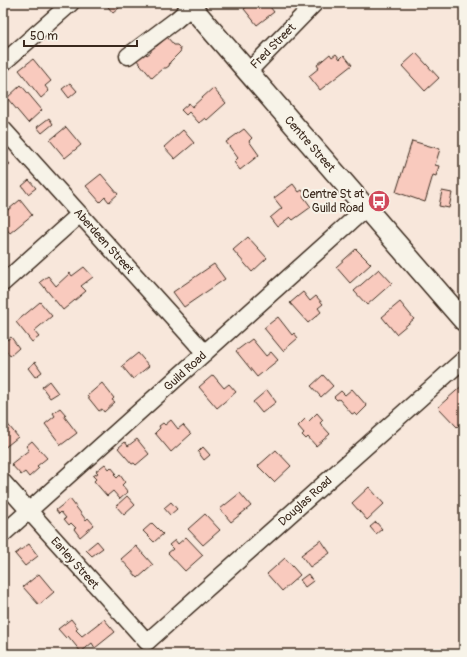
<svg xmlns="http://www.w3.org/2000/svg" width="467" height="657" viewBox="0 0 467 657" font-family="Pangolin,sans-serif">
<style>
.building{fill:#f9cabe;stroke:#3b2a1e}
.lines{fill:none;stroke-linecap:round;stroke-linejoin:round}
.minor-casing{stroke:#3b2a1e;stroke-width:19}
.major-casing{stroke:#3b2a1e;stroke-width:23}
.minor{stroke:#f7f3e8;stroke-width:16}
.major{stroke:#f7f3e8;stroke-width:20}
.labels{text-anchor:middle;stroke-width:4;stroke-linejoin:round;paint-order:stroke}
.street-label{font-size:12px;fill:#3b2a1e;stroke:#f7f3e8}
.poi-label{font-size:12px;fill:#3b2a1e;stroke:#f7f3e8;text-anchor:end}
</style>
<rect width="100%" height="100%" fill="#f8e7db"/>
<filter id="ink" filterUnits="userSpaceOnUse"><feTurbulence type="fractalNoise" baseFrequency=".025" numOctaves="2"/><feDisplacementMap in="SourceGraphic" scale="8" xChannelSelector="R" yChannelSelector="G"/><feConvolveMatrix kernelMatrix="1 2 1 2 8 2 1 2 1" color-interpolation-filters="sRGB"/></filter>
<g filter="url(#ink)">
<path class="building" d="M 105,3 L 125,3 L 113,13 Z
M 251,3 L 267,3 L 274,12 L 257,25 L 244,9 Z
M 167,37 L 174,45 L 177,45 L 179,47 L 181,50 L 180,52 L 170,62 L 169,66 L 166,68 L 163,68 L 152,78 L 135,58 L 143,51 L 147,55 L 151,52 L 151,49 L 153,47 L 157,46 Z
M 416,53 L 439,78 L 425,91 L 402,66 Z
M 330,54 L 332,57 L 336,54 L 340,59 L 344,55 L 352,65 L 320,90 L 309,76 L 319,68 L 317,65 Z
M 33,59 L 51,81 L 45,86 L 49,91 L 41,98 L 19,70 Z
M 70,83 L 77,91 L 69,98 L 62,89 Z
M 21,85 L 42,110 L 28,123 L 7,98 Z
M 213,88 L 226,103 L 207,120 L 205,118 L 199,123 L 189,112 L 186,115 L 181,110 L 189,103 L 192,107 Z
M 49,118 L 53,124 L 42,133 L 37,127 Z
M 66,127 L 81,145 L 65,158 L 50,140 Z
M 244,129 L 252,138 L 249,141 L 259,155 L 240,170 L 234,162 L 238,158 L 226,142 Z
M 183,130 L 194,143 L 175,159 L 164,147 Z
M 412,141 L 440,149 L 435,165 L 439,166 L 436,176 L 433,175 L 425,202 L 396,192 Z
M 3,156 L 10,164 L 3,169 Z
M 101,174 L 118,194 L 109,202 L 105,197 L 100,202 L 86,186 Z
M 29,180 L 36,188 L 28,194 L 22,186 Z
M 293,184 L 299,192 L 302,190 L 305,194 L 303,196 L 311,207 L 293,220 L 290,217 L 277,227 L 270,218 L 282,208 L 274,198 Z
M 442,191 L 452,193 L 449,208 L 439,206 Z
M 20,200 L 32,215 L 10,233 L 3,225 L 3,214 Z
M 248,237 L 267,258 L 252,272 L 233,250 Z
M 356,249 L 371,264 L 350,283 L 336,267 Z
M 214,264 L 225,279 L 184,307 L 173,292 Z
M 84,267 L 93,277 L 81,286 L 86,291 L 63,310 L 40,282 L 48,276 L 56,286 L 70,273 L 72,276 Z
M 379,269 L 392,283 L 367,305 L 354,291 Z
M 303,292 L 310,301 L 316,296 L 323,304 L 318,308 L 321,312 L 308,323 L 290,303 Z
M 40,302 L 52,316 L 34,331 L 39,337 L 32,342 L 16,322 Z
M 400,302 L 414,319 L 396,334 L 382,317 Z
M 278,317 L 292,335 L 294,333 L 298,338 L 283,351 L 264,328 Z
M 3,334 L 7,340 L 11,337 L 19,348 L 10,356 L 6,350 L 3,353 Z
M 252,339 L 266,356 L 271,352 L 278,360 L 257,377 L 236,351 Z
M 138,353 L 149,366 L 133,379 L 122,366 Z
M 35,362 L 42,372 L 35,377 L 28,368 Z
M 213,375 L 224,388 L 229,384 L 236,392 L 217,408 L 199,387 Z
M 323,375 L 333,386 L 321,397 L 311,386 Z
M 49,381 L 58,393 L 50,398 L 42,387 Z
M 102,383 L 114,398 L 112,400 L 115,402 L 104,412 L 102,409 L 99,411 L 87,396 Z
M 464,384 L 464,420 L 457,427 L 438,407 Z
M 352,389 L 367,406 L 357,416 L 354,413 L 352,414 L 339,399 L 337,400 L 334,397 L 341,391 L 345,395 Z
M 267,390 L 276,402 L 262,413 L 253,402 Z
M 60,408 L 66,415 L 64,416 L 77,433 L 61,445 L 45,424 L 55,416 L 53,413 Z
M 317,413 L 323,420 L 320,423 L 330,434 L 316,446 L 308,437 L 306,439 L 302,435 L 304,433 L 298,426 L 305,419 L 308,422 Z
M 171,420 L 178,429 L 183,425 L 191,434 L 171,452 L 155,433 L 160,428 L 159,426 L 163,423 L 165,425 Z
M 5,421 L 18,437 L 3,449 L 3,423 Z
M 137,439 L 149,454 L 136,465 L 134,463 L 132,464 L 118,448 L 125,442 L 128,446 Z
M 32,441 L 47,458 L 37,466 L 39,468 L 29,477 L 25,472 L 21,475 L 11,464 L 29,450 L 26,446 Z
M 203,447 L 210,455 L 204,460 L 198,452 Z
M 276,450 L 291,466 L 274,482 L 258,466 Z
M 105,464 L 109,469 L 111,467 L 116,473 L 114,475 L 117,478 L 120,475 L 125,482 L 122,485 L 128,492 L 120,499 L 113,491 L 107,496 L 94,481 L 96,479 L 93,476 L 98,473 L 96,471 Z
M 369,487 L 384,504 L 367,520 L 352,503 Z
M 240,493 L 251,506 L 231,522 L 220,509 Z
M 127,496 L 135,505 L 124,515 L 116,506 Z
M 70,499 L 86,520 L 88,518 L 94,525 L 80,537 L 74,529 L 76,528 L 71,523 L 69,525 L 64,519 L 66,518 L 61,512 L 59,514 L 56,510 Z
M 171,502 L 177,509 L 170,515 L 164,508 Z
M 205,514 L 220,530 L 203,545 L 188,529 Z
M 376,522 L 382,529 L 376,534 L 370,527 Z
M 152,523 L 163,534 L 154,542 L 143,531 Z
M 186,537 L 203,555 L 185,571 L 168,553 L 173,549 L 169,545 L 175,540 L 178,544 Z
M 321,540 L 330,553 L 310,567 L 301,555 Z
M 97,541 L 103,548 L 92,556 L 86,550 Z
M 29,544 L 38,556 L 25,566 L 15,554 Z
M 136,546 L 153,565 L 138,578 L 121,559 Z
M 285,558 L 300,575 L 282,591 L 267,574 Z
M 39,574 L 54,592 L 39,605 L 23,587 Z
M 308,574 L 313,581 L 305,587 L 300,580 Z
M 71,619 L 78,628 L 76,630 L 82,636 L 104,619 L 115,632 L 95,648 L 92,643 L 81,652 L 68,636 L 66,638 L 58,629 Z"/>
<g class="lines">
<g class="minor-casing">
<path id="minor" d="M 128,56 L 176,20 L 191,7
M 3,63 L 71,3
M 248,72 L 315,3
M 3,129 L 205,353
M 3,283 L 80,214
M 3,482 L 147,642 L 464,359
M 3,534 L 366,208"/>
</g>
<g class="major-casing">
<path id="major" d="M 188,3 L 464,321"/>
</g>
<use href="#minor" class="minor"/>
<use href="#major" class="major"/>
</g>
</g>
<defs>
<g id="bus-disc" transform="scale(1.15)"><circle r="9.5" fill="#d1495b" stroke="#f7f3e8"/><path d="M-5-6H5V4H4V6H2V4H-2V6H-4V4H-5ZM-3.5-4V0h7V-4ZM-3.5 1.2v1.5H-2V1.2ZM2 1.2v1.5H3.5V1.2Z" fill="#fff"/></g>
</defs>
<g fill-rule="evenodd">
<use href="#bus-disc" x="379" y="201"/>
</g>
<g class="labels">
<g class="street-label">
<text transform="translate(273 46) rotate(-45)" y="4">Fred Street</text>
<text transform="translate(310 144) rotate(49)" y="4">Centre Street</text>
<text transform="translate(104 241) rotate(48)" y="4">Aberdeen Street</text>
<text transform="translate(185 371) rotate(-42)" y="4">Guild Road</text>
<text transform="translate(305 501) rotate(-42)" y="4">Douglas Road</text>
<text transform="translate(75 563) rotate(48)" y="4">Earley Street</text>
</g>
<g class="poi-label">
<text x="364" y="198">Centre St at<tspan x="364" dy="14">Guild Road</tspan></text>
</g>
</g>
<rect width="467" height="657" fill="none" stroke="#f7f3e8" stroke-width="16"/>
<rect x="8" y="8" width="451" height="641" fill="none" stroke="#3b2a1e" stroke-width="1.5" filter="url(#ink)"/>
<path d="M24 40v6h113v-6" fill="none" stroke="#3b2a1e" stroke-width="2"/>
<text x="30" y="40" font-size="12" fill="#3b2a1e" stroke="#f7f3e8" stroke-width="3" paint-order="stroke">50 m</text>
</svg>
